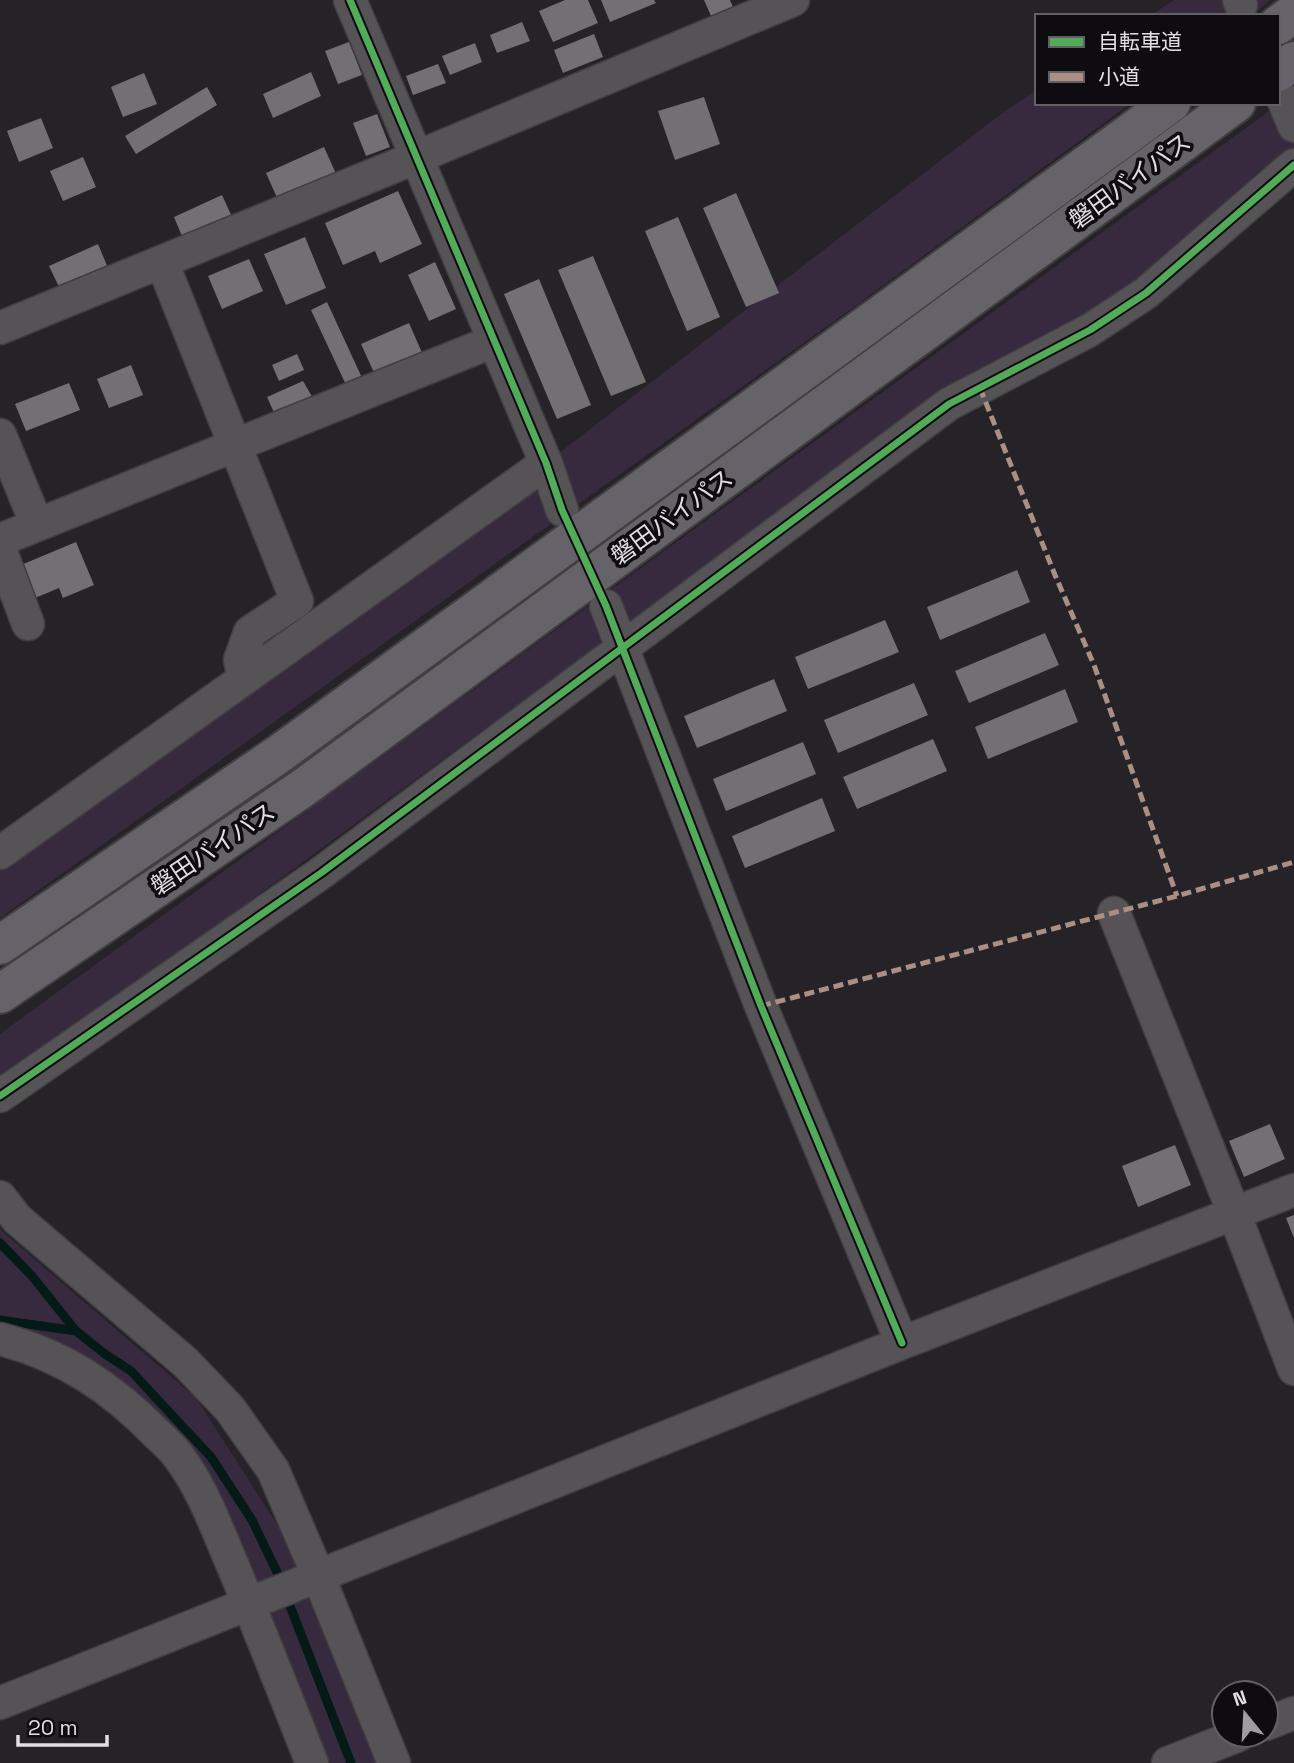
<svg xmlns="http://www.w3.org/2000/svg" width="1294" height="1763" viewBox="0 0 1294 1763" font-family="'Space Grotesk','Noto Sans JP',sans-serif">
<style>
.green{fill:#372a3e}
.lines{fill:none;stroke-linecap:round;stroke-linejoin:round}
.stream{stroke:#031a17;stroke-width:9}
.building{fill:#737074}
.minor-casing{stroke:#403e41;stroke-width:35}
.highway-casing{stroke:#403e41;stroke-width:42}
.minor{stroke:#565357;stroke-width:32}
.highway{stroke:#666269;stroke-width:38}
.quiet{stroke:#ac8f84;stroke-width:5;stroke-dasharray:10 5;stroke-linecap:butt}
.cycleway-casing{stroke:#0e0c10;stroke-width:11}
.cycleway{stroke:#51ab58;stroke-width:7}
.labels{text-anchor:middle;stroke-width:7;stroke-linejoin:round;paint-order:stroke}
.street-label{font-size:24px;fill:#e1dee4;stroke:#0e0c10}
</style>
<rect width="100%" height="100%" fill="#262328"/>
<path class="green" d="M 1174,0 L 1271,0 L 1250,16 L 1150,16 Z
M 1037,90 L 1037,103 L 1131,103 L 858,304 L 0,918 L 0,853 L 546,463 L 1005,111 Z
M 1294,93 L 1294,180 L 1146,293 L 910,417 L 0,1084 L 0,1034 Z
M 0,1228 L 4,1233 L 196,1398 L 280,1529 L 390,1763 L 312,1763 L 199,1458 L 61,1345 L 0,1323 Z"/>
<g class="lines">
<path class="stream" d="M 0,1243 L 32,1276 L 76,1331 L 105,1354 L 131,1371 L 211,1457 L 252,1520 L 276,1570 L 351,1763
M 0,1320 L 76,1331"/>
</g>
<path class="building" d="M 565,0 L 588,0 L 598,23 L 553,42 L 539,11 Z
M 601,0 L 654,0 L 656,3 L 610,22 Z
M 704,0 L 730,0 L 733,7 L 711,16 Z
M 522,22 L 530,41 L 497,53 L 490,35 Z
M 594,34 L 603,57 L 563,73 L 554,50 Z
M 349,42 L 362,75 L 338,84 L 325,51 Z
M 475,43 L 482,62 L 450,75 L 442,56 Z
M 438,64 L 446,83 L 413,95 L 406,76 Z
M 311,72 L 321,96 L 273,118 L 263,94 Z
M 144,73 L 157,104 L 123,117 L 111,87 Z
M 207,87 L 217,105 L 136,154 L 125,136 Z
M 704,97 L 720,144 L 675,160 L 658,111 Z
M 377,114 L 390,147 L 366,156 L 353,123 Z
M 41,118 L 53,148 L 19,162 L 7,131 Z
M 324,147 L 337,176 L 279,202 L 266,173 Z
M 83,157 L 96,187 L 63,201 L 50,171 Z
M 398,191 L 422,244 L 380,263 L 375,251 L 343,265 L 325,223 Z
M 736,193 L 779,293 L 746,307 L 703,208 Z
M 222,195 L 233,219 L 184,241 L 174,217 Z
M 678,217 L 720,317 L 687,331 L 645,231 Z
M 305,237 L 326,288 L 286,305 L 264,254 Z
M 98,244 L 108,268 L 60,289 L 49,266 Z
M 593,256 L 646,382 L 611,396 L 558,270 Z
M 249,259 L 263,291 L 222,309 L 208,276 Z
M 435,262 L 456,309 L 429,321 L 408,275 Z
M 539,279 L 591,405 L 557,419 L 504,294 Z
M 327,302 L 363,380 L 347,387 L 311,310 Z
M 409,323 L 423,355 L 376,377 L 361,344 Z
M 297,354 L 304,370 L 279,381 L 272,365 Z
M 131,365 L 143,395 L 109,408 L 97,379 Z
M 303,381 L 314,400 L 276,417 L 267,397 Z
M 69,383 L 80,410 L 26,431 L 15,404 Z
M 76,542 L 94,585 L 63,598 L 59,588 L 35,598 L 21,565 Z
M 1017,570 L 1030,602 L 940,640 L 927,607 Z
M 885,620 L 899,652 L 808,689 L 795,657 Z
M 1045,633 L 1059,665 L 969,703 L 955,671 Z
M 774,679 L 787,711 L 697,748 L 684,716 Z
M 914,683 L 928,715 L 838,753 L 824,720 Z
M 1065,689 L 1078,722 L 988,759 L 975,727 Z
M 933,739 L 947,771 L 857,809 L 843,777 Z
M 803,742 L 816,774 L 726,811 L 713,779 Z
M 822,798 L 835,831 L 745,868 L 732,836 Z
M 1270,1124 L 1285,1159 L 1244,1177 L 1229,1141 Z
M 1175,1145 L 1191,1185 L 1138,1207 L 1122,1166 Z
M 1294,1215 L 1294,1238 L 1286,1218 Z"/>
<g class="lines">
<g class="minor-casing">
<path id="minor" d="M 350,0 L 546,463 L 562,510
M 1239,0 L 1241,5
M 1283,99 L 1294,126
M 162,262 L 297,601 L 250,632 L 240,660 L 244,679
M 0,328 L 417,157 L 793,0
M 0,435 L 37,525
M 0,540 L 494,341
M 0,549 L 28,624
M 606,606 L 761,1006 L 902,1343
M 0,853 L 546,463
M 1114,913 L 1234,1213 L 1294,1369
M 0,1096 L 321,873 L 949,404 L 1090,330 L 1146,293 L 1294,165
M 0,1197 L 17,1219 L 185,1362 L 230,1409 L 273,1470 L 318,1575 L 394,1763
M 0,1339 C 63,1355 112,1388 157,1434 C 164,1441 173,1448 179,1457 C 203,1489 217,1529 233,1566 C 260,1631 286,1697 312,1763
M 0,1703 L 902,1343 L 1294,1190
M 1266,1724 L 1294,1713
M 1168,1763 L 1239,1735"/>
</g>
<g class="highway-casing">
<path id="highway" d="M 1278,25 L 1294,13
M 1278,72 L 1294,61
M 0,945 L 279,754 L 1171,103
M 0,994 L 303,788 L 1236,103"/>
</g>
<use href="#minor" class="minor"/>
<use href="#highway" class="highway"/>
<path class="quiet" d="M 980,388 L 1055,575 L 1094,665 L 1177,896
M 761,1006 L 1177,896 L 1294,862"/>
<g class="cycleway-casing">
<path id="cycleway" d="M 350,0 L 546,463 L 562,510 L 606,606 L 761,1006 L 902,1343
M 0,1096 L 321,873 L 949,404 L 1090,330 L 1146,293 L 1294,165"/>
</g>
<use href="#cycleway" class="cycleway"/>
</g>
<g class="labels">
<g class="street-label">
<text transform="translate(1130 181) rotate(-36)" y="8">磐田バイパス</text>
<text transform="translate(672 517) rotate(-36)" y="8">磐田バイパス</text>
<text transform="translate(213 849) rotate(-34)" y="8">磐田バイパス</text>
</g>
</g>
<rect x="1035" y="14" width="245" height="91" fill="#0e0c10" stroke="#626065" stroke-width="2"/>
<rect x="1049" y="37" width="35" height="10" fill="#51ab58" stroke="#626065" stroke-width="2"/>
<text x="1098" y="49" font-size="21" fill="#e1dee4">自転車道</text>
<rect x="1049" y="72" width="35" height="10" fill="#ac8f84" stroke="#626065" stroke-width="2"/>
<text x="1098" y="84" font-size="21" fill="#e1dee4">小道</text>
<g transform="translate(1245 1714) rotate(342)"><circle r="33" fill="#0e0c10" stroke="#626065" stroke-width="2"/>
<path d="M0-5L12 26L0 18L-12 26Z" fill="#a09da2"/>
<text y="-10" font-size="19" font-weight="bold" text-anchor="middle" fill="#e1dee4">N</text>
</g>
<path d="M18 1735v10h89v-10" fill="none" stroke="#e1dee4" stroke-width="3.5"/>
<text x="28" y="1735" font-size="21" fill="#e1dee4" stroke="#0e0c10" stroke-width="5" paint-order="stroke">20 m</text>
</svg>
